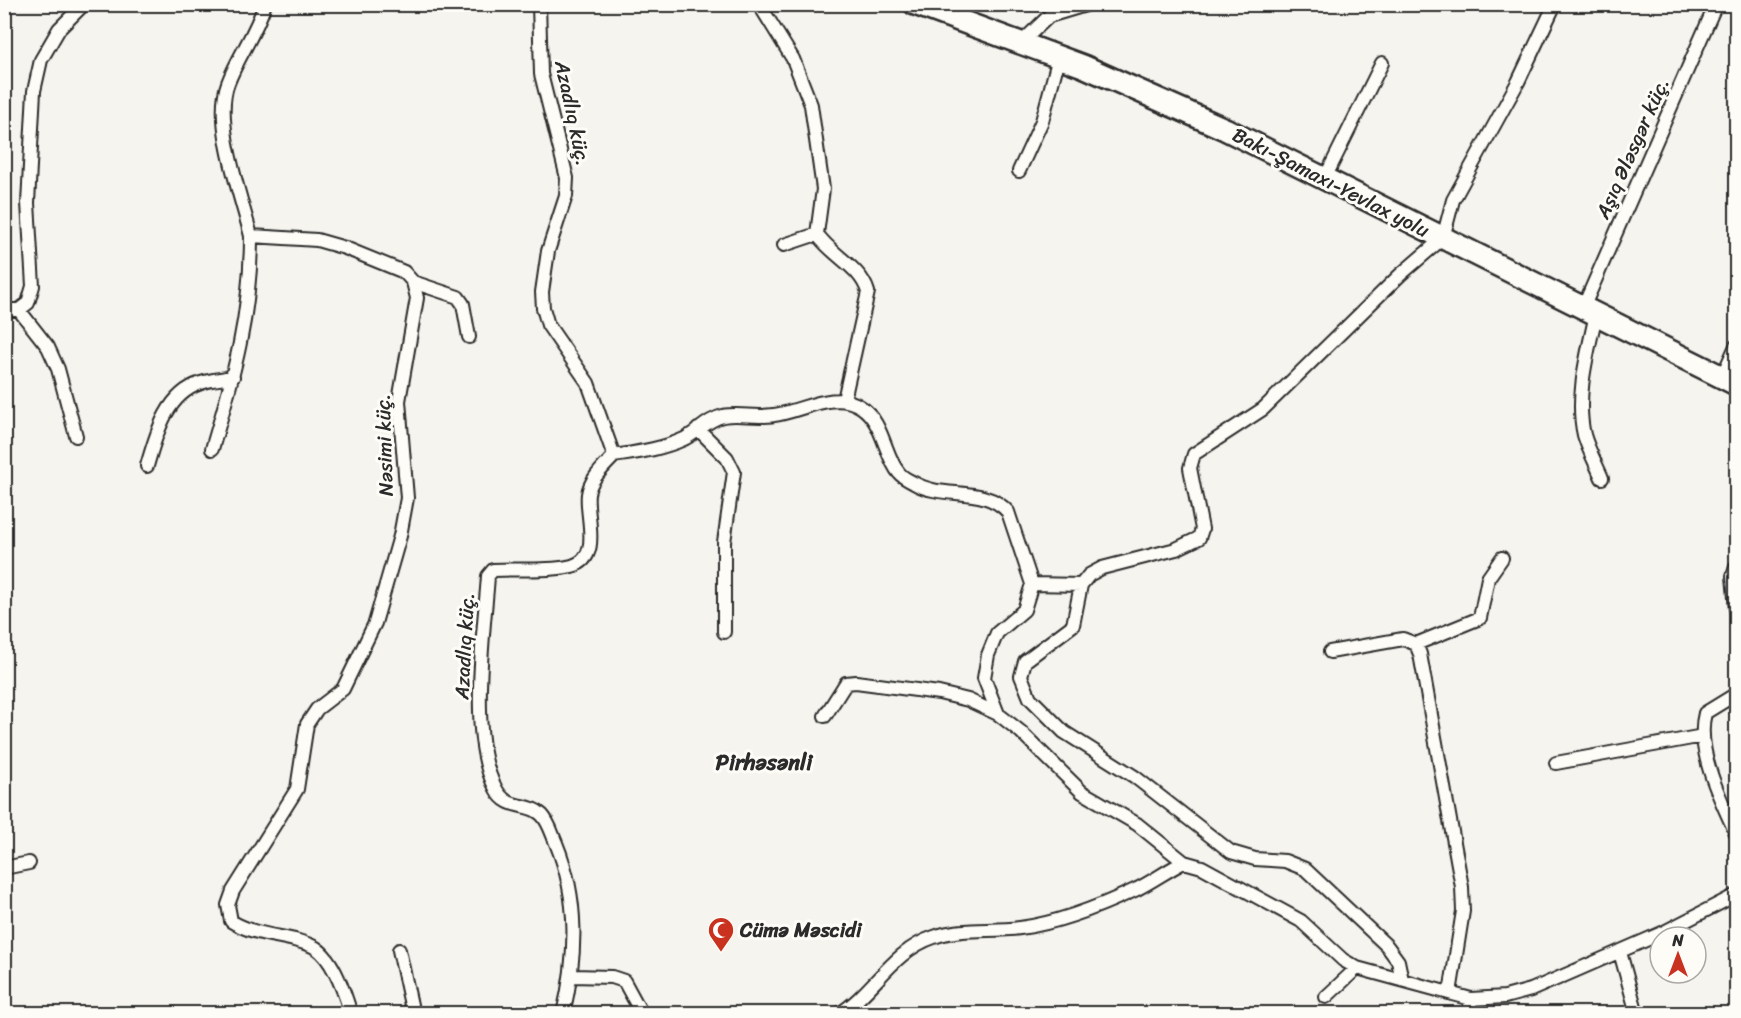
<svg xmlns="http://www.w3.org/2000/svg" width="1741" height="1018" viewBox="0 0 1741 1018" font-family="Sriracha,sans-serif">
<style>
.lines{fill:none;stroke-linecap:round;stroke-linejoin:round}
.minor-casing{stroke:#2b2b2b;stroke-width:16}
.trunk-casing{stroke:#2b2b2b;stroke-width:26}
.minor{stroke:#fdfcf7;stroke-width:12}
.trunk{stroke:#fdfcf7;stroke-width:21}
.labels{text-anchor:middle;stroke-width:6;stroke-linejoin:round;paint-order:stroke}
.street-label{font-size:20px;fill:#2b2b2b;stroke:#fdfcf7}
.poi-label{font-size:20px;font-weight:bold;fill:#2b2b2b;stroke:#fdfcf7;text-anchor:start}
.quarter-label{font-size:22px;font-weight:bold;fill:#2b2b2b;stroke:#fdfcf7}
</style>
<rect width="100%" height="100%" fill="#f5f4ef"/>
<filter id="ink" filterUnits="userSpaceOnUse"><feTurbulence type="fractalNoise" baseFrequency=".0167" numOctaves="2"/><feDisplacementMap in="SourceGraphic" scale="12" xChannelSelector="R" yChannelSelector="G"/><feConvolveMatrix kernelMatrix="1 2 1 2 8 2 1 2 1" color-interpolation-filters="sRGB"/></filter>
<g filter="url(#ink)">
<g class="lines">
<g class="minor-casing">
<path id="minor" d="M 265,4 C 255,35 238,56 228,83 C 213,121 241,196 251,236 L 317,240 L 345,248 L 404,272 L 413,282 L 417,298 L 399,401 L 407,498 L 400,536 L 375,623 L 343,689 L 317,709 L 307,724 L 297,789 L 233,891 L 228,905 L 231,921 C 257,938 294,935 316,948 C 334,960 345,994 351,1014
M 539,4 L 541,74 L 567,178 L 566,196 L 548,251 L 542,292 L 543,308 L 548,325 L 588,383 L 614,456 C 604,467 590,479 588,494 C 585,515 603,558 572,566 C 547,572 519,568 493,570 L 488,576 C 484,634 468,738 496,789 C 508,812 528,801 542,815 C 549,822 552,834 556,843 C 579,899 577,956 563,1014
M 759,4 L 793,59 L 811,105 L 823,189 L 817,234 C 832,256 861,267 868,292 L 844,400
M 1021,43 L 1049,16 L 1089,4
M 1019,171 L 1042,121 L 1059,57
M 1325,178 L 1382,63
M 784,245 L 817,234
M 413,282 L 458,297 L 463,304 L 469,337
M 1583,308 L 1716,4
M 4,310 L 19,310 L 28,303 L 33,286 L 28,203 L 34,91 L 41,60 L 59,29 L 84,4
M 19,310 L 48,347 L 58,369 L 76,436
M 1596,314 C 1588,352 1575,396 1584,435 C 1588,449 1596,464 1602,478
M 1722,377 L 1736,346
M 698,429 L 727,458 L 734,472 L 724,542 L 724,632
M 212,449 C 234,375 251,314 251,236
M 614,456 C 639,452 662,449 684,439 C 698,432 708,419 723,416 C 739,413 757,418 774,415 C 800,412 836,389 861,407 C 883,421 885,457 899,473 C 902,477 910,481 914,483 C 943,500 985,485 1008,512 L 1032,584 L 1024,610 L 997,633 L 988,655 L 984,678 L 998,714
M 147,466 C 156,435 166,394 201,383 C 211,379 223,379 233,377
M 1736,567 L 1733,576 L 1736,609
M 1032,584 L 1081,585
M 1416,644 L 1480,618 L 1488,578 L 1502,558
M 1330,652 L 1403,639 L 1416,644 L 1420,654 L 1462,887 L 1463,911 L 1450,993
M 1736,694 L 1705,713 C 1695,749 1721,801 1736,833
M 825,716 L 846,683 L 856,682 L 939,693 L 968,700 L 998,714 L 1021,732 L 1082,792 L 1137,824 L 1184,862
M 1556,763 L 1703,736
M 4,868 L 29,863
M 399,950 L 413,1014
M 1620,952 L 1637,1014
M 573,976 L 612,977 L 624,981 L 642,1014
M 1402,980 L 1398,961 L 1387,946 L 1305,869 L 1285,861 L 1255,859 L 1231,852 L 1135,777 L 1064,732 L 1030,698 L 1021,676 L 1025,661 L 1073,625 L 1081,585 L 1089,575 L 1102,568 L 1176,549 L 1199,538 L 1202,529 L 1190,468 L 1194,454 L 1263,409 L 1400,275 L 1443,238 L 1453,200 L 1518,82 L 1555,4
M 1326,997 L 1357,968
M 839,1014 C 874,992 892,951 934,937 C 962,927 991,932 1020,928 C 1059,923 1101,906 1137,889 C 1153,881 1168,870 1184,862 L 1202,867 L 1301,921 L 1343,960 L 1357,968 L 1471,999 L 1505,997 L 1531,990 L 1662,933 L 1736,895
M 1469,1014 L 1471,999"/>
</g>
<g class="trunk-casing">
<path id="trunk" d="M 915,4 L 1083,66 L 1225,129 L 1736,384"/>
</g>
<use href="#minor" class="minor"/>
<use href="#trunk" class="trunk"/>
</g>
</g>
<defs>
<g id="mosque-pin" transform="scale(1.35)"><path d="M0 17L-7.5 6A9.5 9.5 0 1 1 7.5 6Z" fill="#c8321e" stroke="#fdfcf7"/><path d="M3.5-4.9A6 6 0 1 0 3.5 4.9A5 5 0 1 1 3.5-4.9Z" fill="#fff"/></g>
</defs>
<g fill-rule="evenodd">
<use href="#mosque-pin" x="721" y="930"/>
</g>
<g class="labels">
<g class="street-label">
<text transform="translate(573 113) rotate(78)" y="7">Azadlıq küç.</text>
<text transform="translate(1632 148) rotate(-66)" y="7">Aşıq Ələsgər küç.</text>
<text transform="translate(1331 182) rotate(27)" y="7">Bakı-Şamaxı-Yevlax yolu</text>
<text transform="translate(384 445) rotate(-92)" y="7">Nəsimi küç.</text>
<text transform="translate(464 646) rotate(-87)" y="7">Azadlıq küç.</text>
</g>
<g class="poi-label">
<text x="740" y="937">Cümə Məscidi</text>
</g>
<g class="quarter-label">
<text x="764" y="770">Pirhəsənli</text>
</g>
</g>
<rect width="1741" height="1018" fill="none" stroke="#fdfcf7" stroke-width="24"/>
<rect x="12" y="12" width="1717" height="994" fill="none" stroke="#2b2b2b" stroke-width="2" filter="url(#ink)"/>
<g transform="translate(1678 955)"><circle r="28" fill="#fdfcf7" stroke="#a9a8a5" stroke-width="1.5"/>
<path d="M0-4.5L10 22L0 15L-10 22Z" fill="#c8321e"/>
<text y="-9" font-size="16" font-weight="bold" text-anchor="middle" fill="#2b2b2b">N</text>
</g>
</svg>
